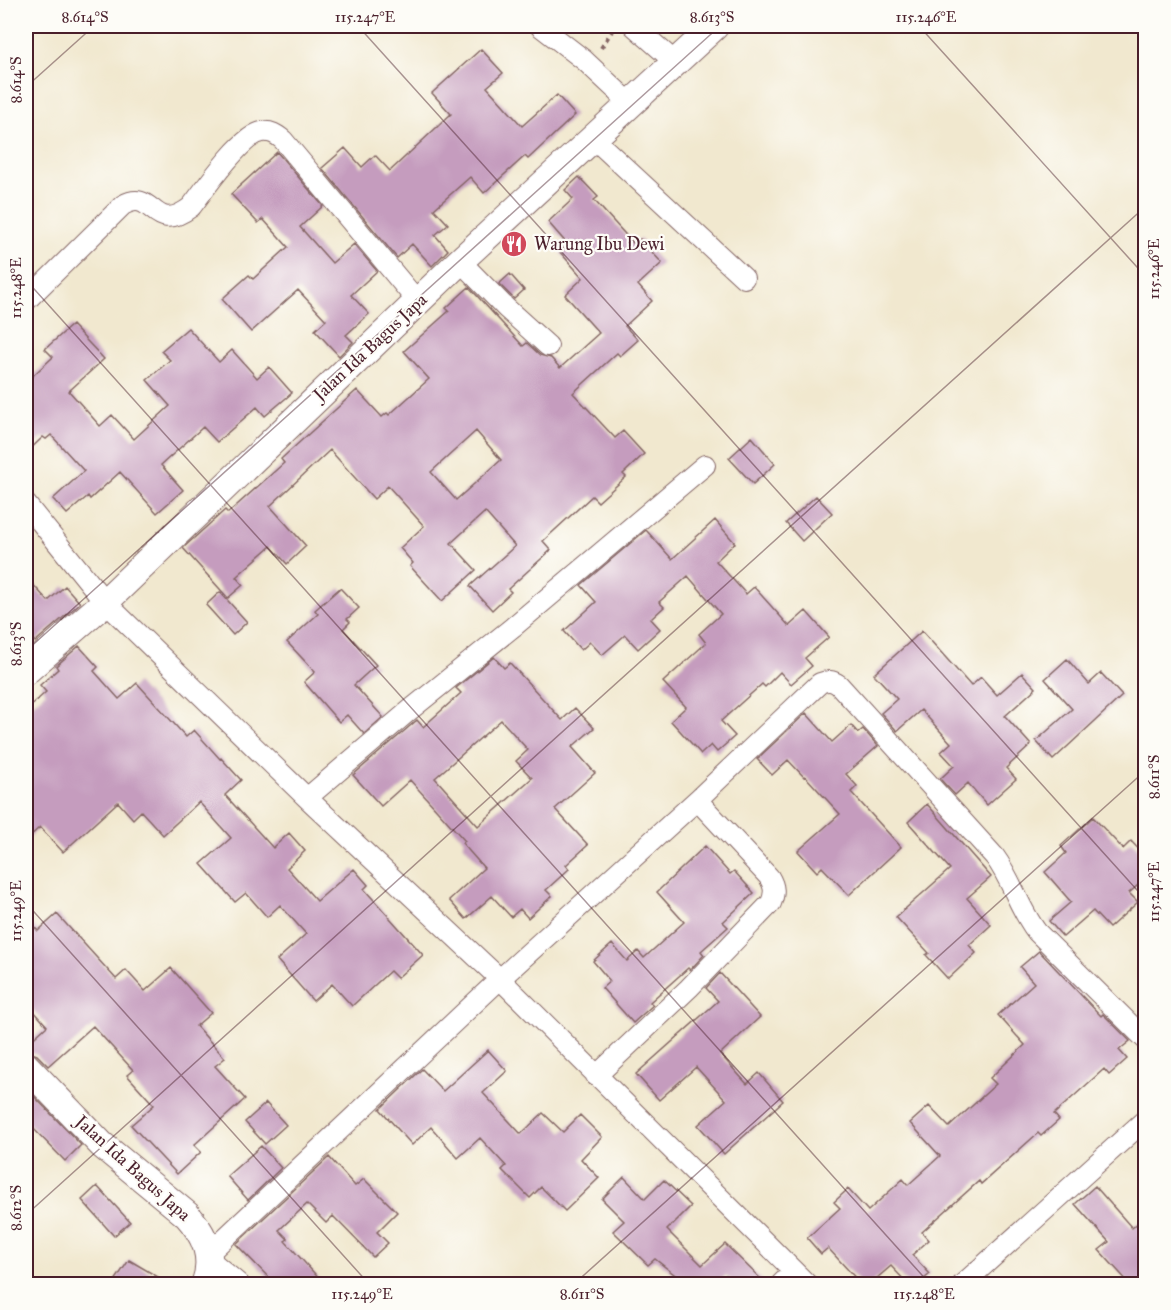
<svg xmlns="http://www.w3.org/2000/svg" width="1171" height="1310" viewBox="0 0 1171 1310" font-family="'IM FELL Great Primer',serif">
<style>
.building{fill:#c59cbe;fill-rule:evenodd}
.lines{fill:none;stroke-linecap:round;stroke-linejoin:round}
.street-casing{stroke:#846564;stroke-width:22}
.secondary-casing{stroke:#846564;stroke-width:29}
.path{stroke:#846564;stroke-width:4;stroke-dasharray:4.5 4.5;stroke-linecap:butt}
.street{stroke:#fff;stroke-width:20}
.secondary{stroke:#fff;stroke-width:27}
.ticks{fill:none;stroke:#4a1f2b;stroke-width:1.5;stroke-opacity:0.45}
.labels{text-anchor:middle;stroke-width:4.5;stroke-linejoin:round;paint-order:stroke}
.poi-label{font-size:18px;fill:#4a1f2b;stroke:#fdfcf7;text-anchor:start}
.street-label{font-size:18px;fill:#4a1f2b;stroke:#fdfcf7}
.neatline{fill:none;stroke:#4a1f2b;stroke-width:2}
.ticks-label{font-size:15px;text-anchor:middle;fill:#4a1f2b}
</style>
<rect width="100%" height="100%" fill="#fdfcf7"/>
<filter id="ink" filterUnits="userSpaceOnUse"><feTurbulence type="fractalNoise" baseFrequency=".0167" numOctaves="2"/><feDisplacementMap in="SourceGraphic" scale="12" xChannelSelector="R" yChannelSelector="G"/><feConvolveMatrix kernelMatrix="1 2 1 2 8 2 1 2 1" color-interpolation-filters="sRGB"/></filter>
<filter id="wash" filterUnits="userSpaceOnUse"><feTurbulence type="fractalNoise" baseFrequency=".008" numOctaves="4" result="noise"/><feDisplacementMap in="SourceGraphic" scale="24" xChannelSelector="R" yChannelSelector="G"/><feGaussianBlur stdDeviation="1.35" result="paint"/><feColorMatrix in="noise" values="0 0 0 0 0 0 0 0 0 0 0 0 0 0 0 0 0 1.4 0 .05"/><feComposite in="paint" operator="in"/></filter>
<g filter="url(#wash)">
<rect width="100%" height="100%" fill="#f1e8cf"/>
<g id="blocks">
<path class="building" d="M 481,49 L 503,73 L 487,87 L 522,126 L 557,95 L 575,115 L 528,159 L 525,156 L 484,193 L 470,177 L 434,209 L 448,224 L 435,235 L 448,250 L 432,266 L 412,244 L 397,258 L 322,168 L 345,148 L 362,167 L 375,155 L 390,171 L 451,114 L 432,93 Z
M 277,152 L 323,206 L 300,227 L 332,263 L 354,244 L 377,271 L 351,295 L 369,314 L 346,335 L 353,342 L 339,356 L 315,330 L 326,320 L 298,290 L 251,332 L 222,299 L 249,275 L 253,279 L 288,247 L 263,219 L 258,223 L 231,194 Z
M 579,177 L 598,197 L 594,200 L 634,244 L 640,239 L 662,263 L 638,285 L 652,301 L 625,326 L 638,340 L 620,356 L 617,353 L 573,393 L 615,438 L 623,431 L 644,454 L 623,474 L 626,477 L 598,502 L 592,496 L 543,541 L 551,550 L 508,589 L 511,592 L 492,610 L 470,586 L 515,546 L 485,512 L 451,543 L 476,570 L 442,601 L 410,566 L 413,563 L 400,548 L 424,526 L 388,486 L 374,499 L 330,450 L 270,506 L 306,546 L 287,564 L 271,546 L 236,577 L 243,585 L 228,598 L 183,548 L 225,510 L 228,513 L 284,463 L 281,459 L 357,390 L 382,417 L 387,413 L 389,415 L 429,379 L 404,351 L 449,311 L 446,308 L 469,287 L 523,346 L 527,343 L 540,355 L 551,358 L 560,368 L 599,333 L 565,295 L 583,278 L 560,252 L 568,245 L 548,222 L 573,199 L 565,190 ZM 476,431 L 501,460 L 456,500 L 431,472 Z
M 510,274 L 524,290 L 514,299 L 499,284 Z
M 72,325 L 104,359 L 69,391 L 100,426 L 112,415 L 134,439 L 170,406 L 147,380 L 170,360 L 161,351 L 188,328 L 219,362 L 232,350 L 257,378 L 269,367 L 292,393 L 265,416 L 257,407 L 217,442 L 203,427 L 161,465 L 183,490 L 157,513 L 120,472 L 90,499 L 88,496 L 67,514 L 53,499 L 84,471 L 51,435 L 46,439 L 43,437 L 26,453 L 26,382 L 53,357 L 45,349 Z
M 752,437 L 775,464 L 753,484 L 729,458 Z
M 816,496 L 832,513 L 802,541 L 786,523 Z
M 715,520 L 735,543 L 716,561 L 746,594 L 754,587 L 789,626 L 806,611 L 829,637 L 805,658 L 812,666 L 791,684 L 780,672 L 765,687 L 762,684 L 721,721 L 735,736 L 717,752 L 711,745 L 701,754 L 671,721 L 686,707 L 663,682 L 706,643 L 699,634 L 721,614 L 688,576 L 659,602 L 664,607 L 651,619 L 660,629 L 638,649 L 625,635 L 602,655 L 590,642 L 581,650 L 564,631 L 596,602 L 581,585 L 646,530 L 672,559 Z
M 26,577 L 48,601 L 65,586 L 80,603 L 35,642 L 26,632 Z
M 340,588 L 359,608 L 347,619 L 350,622 L 343,629 L 376,665 L 354,685 L 383,717 L 364,734 L 347,715 L 339,722 L 304,682 L 315,672 L 287,642 L 318,614 L 315,610 Z
M 220,592 L 247,622 L 233,635 L 206,605 Z
M 922,631 L 971,686 L 981,677 L 997,695 L 1022,673 L 1036,688 L 1005,716 L 1031,745 L 1006,768 L 1016,779 L 987,805 L 968,783 L 955,795 L 940,779 L 954,766 L 941,752 L 951,743 L 921,710 L 897,731 L 881,713 L 897,699 L 874,674 Z
M 79,646 L 98,667 L 94,671 L 119,699 L 137,683 L 186,737 L 194,730 L 220,759 L 221,758 L 241,780 L 225,795 L 273,848 L 289,833 L 305,851 L 287,868 L 317,901 L 354,869 L 368,885 L 364,889 L 423,955 L 397,978 L 390,971 L 352,1006 L 332,984 L 313,1001 L 277,960 L 306,934 L 280,905 L 267,917 L 246,893 L 235,902 L 201,864 L 231,838 L 199,802 L 163,835 L 141,811 L 133,819 L 118,802 L 63,852 L 40,827 L 26,840 L 26,710 L 46,692 L 40,685 L 58,669 L 56,666 Z
M 494,657 L 504,668 L 510,663 L 562,720 L 575,708 L 594,728 L 572,747 L 595,773 L 555,809 L 588,845 L 566,865 L 569,869 L 546,890 L 552,896 L 528,918 L 520,909 L 511,917 L 492,896 L 466,919 L 449,900 L 484,868 L 462,843 L 465,841 L 410,780 L 381,806 L 353,775 L 417,720 L 423,727 L 461,693 L 456,688 ZM 501,720 L 528,750 L 516,761 L 532,778 L 478,826 L 435,778 Z
M 1067,659 L 1089,684 L 1101,673 L 1122,696 L 1053,760 L 1036,741 L 1072,709 L 1045,679 Z
M 806,713 L 832,742 L 851,725 L 858,733 L 863,729 L 878,746 L 846,774 L 857,786 L 851,792 L 901,847 L 849,895 L 822,867 L 817,872 L 798,851 L 840,814 L 805,776 L 804,777 L 788,760 L 772,775 L 757,759 Z
M 927,804 L 991,877 L 967,898 L 991,925 L 969,945 L 976,953 L 948,979 L 926,955 L 929,953 L 896,917 L 950,869 L 908,822 Z
M 1093,817 L 1123,849 L 1131,841 L 1146,857 L 1146,878 L 1129,893 L 1138,902 L 1109,928 L 1093,911 L 1063,937 L 1049,921 L 1071,902 L 1045,872 L 1066,853 L 1061,846 Z
M 705,846 L 730,874 L 734,871 L 754,893 L 723,922 L 728,927 L 701,951 L 704,955 L 690,970 L 688,968 L 650,1002 L 653,1005 L 633,1023 L 602,988 L 610,981 L 593,961 L 612,944 L 627,961 L 638,951 L 644,958 L 684,922 L 657,892 Z
M 57,914 L 116,979 L 126,970 L 145,991 L 171,968 L 211,1013 L 196,1026 L 225,1058 L 215,1066 L 245,1099 L 194,1145 L 201,1152 L 177,1174 L 131,1125 L 154,1105 L 127,1075 L 133,1070 L 93,1026 L 48,1066 L 37,1055 L 26,1051 L 26,1045 L 47,1026 L 26,1002 L 26,918 L 38,931 Z
M 1039,951 L 1101,1016 L 1103,1014 L 1130,1041 L 1119,1050 L 1127,1059 L 1109,1075 L 1104,1069 L 1054,1114 L 1059,1120 L 1041,1136 L 1038,1133 L 981,1184 L 979,1181 L 922,1232 L 929,1240 L 912,1255 L 930,1274 L 918,1284 L 908,1284 L 891,1266 L 870,1284 L 861,1284 L 828,1248 L 821,1254 L 807,1238 L 840,1208 L 834,1202 L 848,1189 L 868,1211 L 903,1179 L 908,1185 L 940,1156 L 910,1123 L 929,1106 L 949,1127 L 996,1084 L 990,1078 L 1025,1045 L 998,1015 L 1034,983 L 1020,967 Z
M 720,973 L 760,1017 L 720,1054 L 747,1084 L 759,1073 L 783,1101 L 724,1154 L 698,1125 L 726,1100 L 696,1067 L 659,1100 L 636,1074 L 718,1001 L 706,988 Z
M 488,1050 L 507,1071 L 483,1093 L 521,1134 L 543,1113 L 563,1132 L 580,1115 L 602,1137 L 581,1159 L 599,1178 L 565,1211 L 541,1187 L 530,1198 L 502,1170 L 506,1166 L 480,1138 L 458,1158 L 431,1127 L 412,1145 L 380,1109 L 422,1069 L 443,1091 Z
M 26,1088 L 81,1145 L 65,1161 L 26,1121 Z
M 266,1103 L 286,1125 L 265,1144 L 245,1122 Z
M 261,1146 L 281,1168 L 248,1200 L 227,1176 Z
M 329,1157 L 355,1186 L 364,1179 L 397,1212 L 377,1232 L 388,1243 L 373,1257 L 333,1216 L 326,1223 L 307,1204 L 279,1230 L 288,1239 L 285,1241 L 324,1284 L 275,1284 L 236,1244 Z
M 624,1177 L 645,1199 L 664,1180 L 691,1206 L 667,1230 L 702,1265 L 725,1244 L 766,1284 L 735,1284 L 726,1275 L 719,1282 L 721,1284 L 682,1284 L 684,1282 L 655,1259 L 648,1265 L 613,1231 L 624,1221 L 602,1199 Z
M 97,1186 L 130,1222 L 114,1236 L 82,1200 Z
M 1095,1186 L 1132,1228 L 1146,1216 L 1146,1284 L 1130,1284 L 1099,1250 L 1109,1242 L 1075,1204 Z
M 129,1260 L 170,1284 L 113,1284 Z"/>
</g>
</g>
<g filter="url(#ink)">
<use href="#blocks" fill-opacity="0" stroke="#846564" stroke-width="1.5"/>
<g class="lines">
<g class="street-casing">
<path id="street" d="M 540,26 L 584,60 L 631,104
M 634,26 L 676,63
M 593,138 L 744,278
M 460,261 L 506,308 L 548,346
M 26,301 L 123,205 C 155,187 151,237 191,207 C 204,190 242,135 262,132 C 271,131 276,134 283,140 L 418,302
M 26,504 L 105,602 L 307,798 L 500,979 L 807,1284
M 307,798 L 410,710 L 513,627 L 705,465
M 596,1076 L 689,988 L 771,903 C 775,893 775,887 769,877 L 697,800
M 209,1253 L 500,979 L 697,800 L 820,683 C 828,680 832,680 839,685 L 995,857 C 1012,880 1019,909 1037,932 L 1146,1040
M 210,1260 L 239,1284
M 781,1284 L 794,1271
M 963,1284 L 1146,1119"/>
</g>
<g class="secondary-casing">
<path id="secondary" d="M 26,671 L 105,602 L 460,261 L 715,26
M 26,1066 L 102,1145 L 187,1215 C 205,1235 215,1257 205,1284"/>
</g>
<path class="path" d="M 601,48 L 612,31"/>
<use href="#street" class="street"/>
<use href="#secondary" class="secondary"/>
</g>
</g>
<path class="ticks" d="M 358,26 L 1146,900M 919,26 L 1146,277M 26,87 L 94,26M 26,280 L 930,1284M 26,651 L 720,26M 26,903 L 369,1284M 26,1215 L 1146,206M 574,1284 L 1146,770"/>
<defs>
<g id="restaurant-disc" transform="scale(1.35)"><circle r="9.5" fill="#d1495b" stroke="#fdfcf7"/><path d="M-5-6h1v4h1v-4h1v4h1v-4h1v5L-1.5 .5V6h-2V.5L-5-1ZM5-6V6H3V1.5H1.5Q1.5-4 5-6Z" fill="#fff"/></g>
</defs>
<g fill-rule="evenodd">
<use href="#restaurant-disc" x="514" y="244"/>
</g>
<g class="labels">
<g class="poi-label">
<text x="534" y="250">Warung Ibu Dewi</text>
</g>
<g class="street-label">
<text transform="translate(370 347) rotate(-43)" y="6">Jalan Ida Bagus Japa</text>
<text transform="translate(133 1168) rotate(42)" y="6">Jalan Ida Bagus Japa</text>
</g>
</g>
<rect width="1171" height="1310" fill="none" stroke="#fdfcf7" stroke-width="66"/>
<rect x="33" y="33" width="1105" height="1244" class="neatline"/>
<g class="ticks-label">
<text x="85" y="22">8.614°S</text>
<text x="365" y="22">115.247°E</text>
<text x="712" y="22">8.613°S</text>
<text x="926" y="22">115.246°E</text>
<text transform="translate(16 80) rotate(-90)" y="5">8.614°S</text>
<text transform="translate(1154 269) rotate(-90)" y="5">115.246°E</text>
<text transform="translate(16 288) rotate(-90)" y="5">115.248°E</text>
<text transform="translate(16 644) rotate(-90)" y="5">8.613°S</text>
<text transform="translate(1154 777) rotate(-90)" y="5">8.611°S</text>
<text transform="translate(1154 892) rotate(-90)" y="5">115.247°E</text>
<text transform="translate(16 911) rotate(-90)" y="5">115.249°E</text>
<text transform="translate(16 1208) rotate(-90)" y="5">8.612°S</text>
<text x="362" y="1299">115.249°E</text>
<text x="582" y="1299">8.611°S</text>
<text x="924" y="1299">115.248°E</text>
</g>
</svg>
